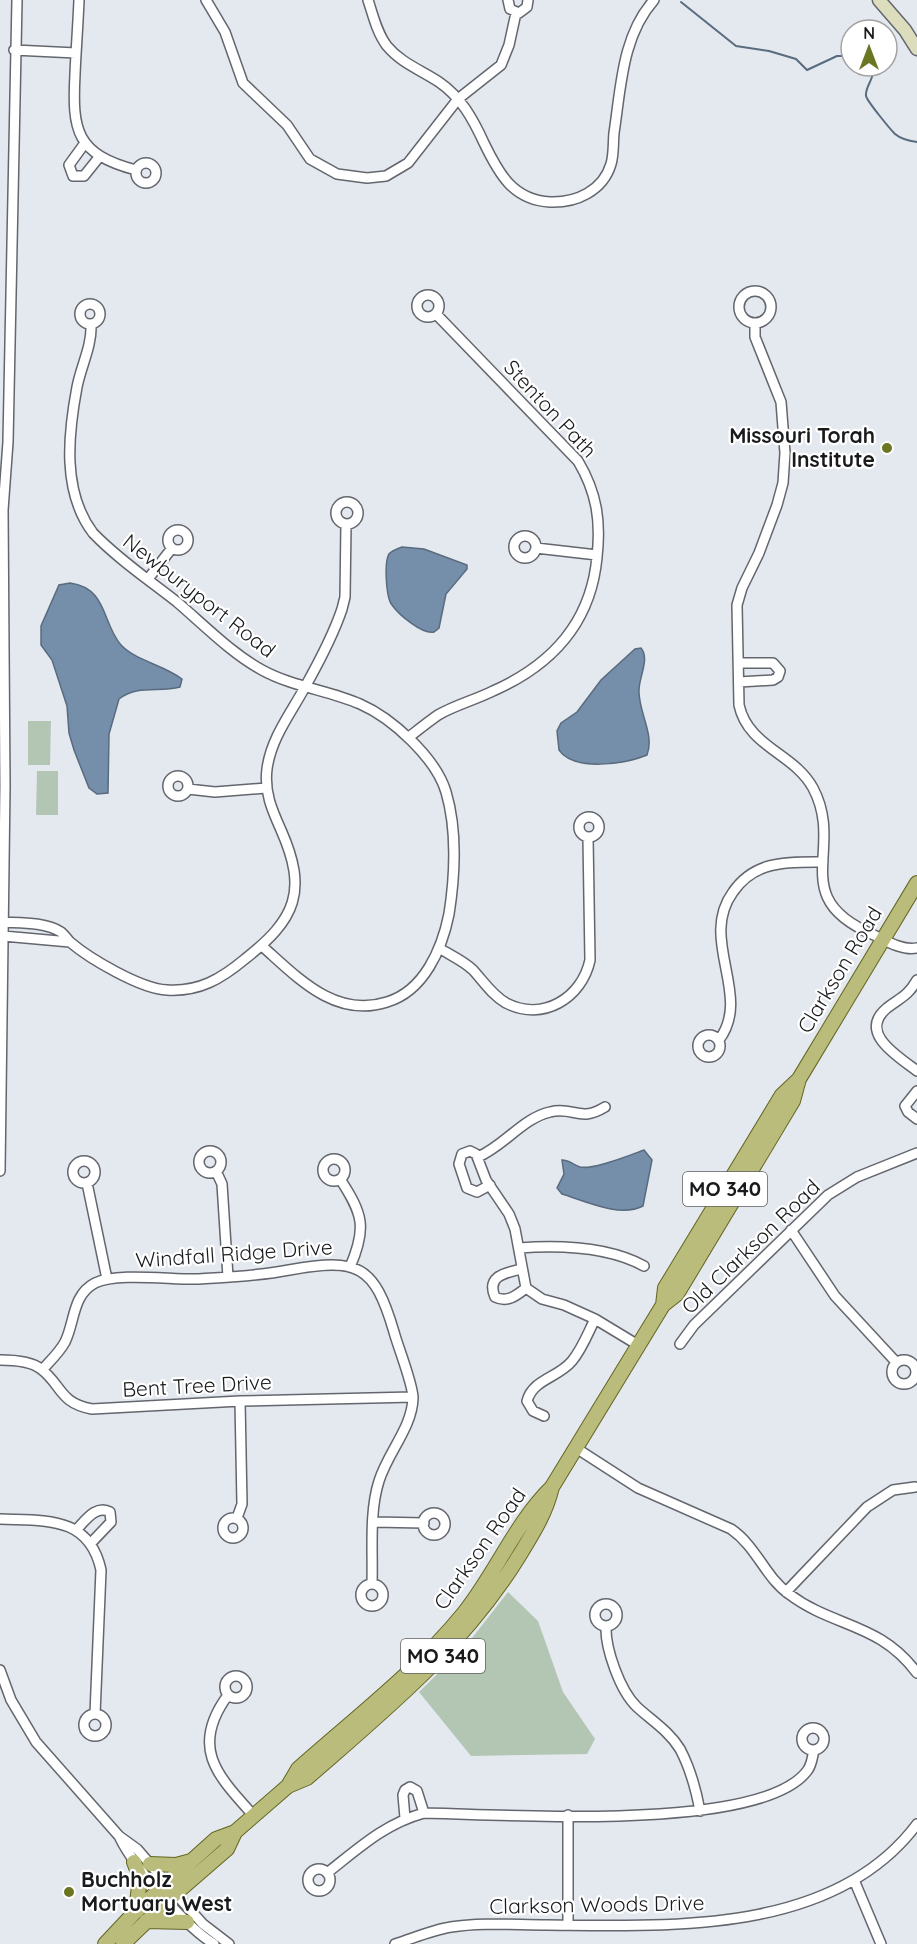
<svg xmlns="http://www.w3.org/2000/svg" width="917" height="1944" viewBox="0 0 917 1944" font-family="Quicksand,sans-serif">
<style>
.green{fill:#b3c6b4}
.water{fill:#758ea9;stroke:#596b7f;stroke-width:1.5}
.lines{fill:none;stroke-linecap:round;stroke-linejoin:round}
.stream{stroke:#596b7f;stroke-width:2}
.minor-casing{stroke:#63666d;stroke-width:12}
.secondary-casing{stroke:#63666d;stroke-width:15}
.primary-casing{stroke:#636620;stroke-width:16}
.minor{stroke:#fff;stroke-width:9}
.secondary{stroke:#dcddbd;stroke-width:12}
.primary{stroke:#b9bc7a;stroke-width:14}
.poi-dot{fill:#6a7621;stroke:#fff;stroke-width:2}
.labels{text-anchor:middle;stroke-width:4.5;stroke-linejoin:round;paint-order:stroke}
.shield{fill:#fff;stroke:#5d5f60;stroke-width:1.5}
.shield-label{font-size:20px;font-weight:bold;fill:#181a1c}
.street-label{font-size:21px;fill:#181a1c;stroke:#fff}
.poi-label{font-size:21px;font-weight:bold;fill:#181a1c;stroke:#fff;text-anchor:end}
</style>
<rect width="100%" height="100%" fill="#e4e8ef"/>
<path class="green" d="M 28,721 L 51,721 L 50,765 L 28,765 Z
M 37,771 L 58,771 L 58,815 L 36,815 Z
M 508,1592 L 538,1621 L 563,1692 L 595,1739 L 587,1754 L 471,1756 L 419,1692 L 465,1647 Z"/>
<path class="water" d="M 402,547 L 424,549 L 467,565 L 467,569 L 446,594 L 439,628 L 434,632 C 423,635 399,615 392,605 C 386,598 384,562 389,554 C 392,550 397,549 402,547 Z
M 70,583 C 108,588 102,624 121,645 C 136,661 164,665 182,679 L 180,687 C 159,693 139,684 119,699 L 109,734 L 108,793 L 97,794 L 89,788 L 74,750 L 69,733 L 67,706 L 52,660 L 41,645 L 41,626 L 59,585 Z
M 641,648 C 650,659 639,677 639,690 C 638,712 655,734 647,755 C 625,764 574,772 559,750 L 557,731 L 561,723 L 577,712 L 601,680 L 635,649 Z
M 644,1150 L 652,1160 L 643,1206 C 620,1218 585,1201 562,1194 L 557,1188 L 564,1174 L 562,1160 C 570,1160 573,1165 580,1167 C 594,1170 630,1155 644,1150 Z"/>
<g class="lines">
<path class="stream" d="M 681,2 L 736,46 L 769,51 L 796,59 L 807,70 L 837,56 L 851,56
M 871,66 L 873,73 C 872,81 865,88 866,96 C 867,101 890,129 895,134 C 901,139 909,141 917,142"/>
<g class="minor-casing">
<path id="minor" d="M 79,0 C 78,25 76,50 75,74 C 72,131 76,154 136,170
M 206,0 L 225,32 L 243,83 L 287,125 L 310,159 L 337,174 L 367,178 L 386,176 L 408,163 L 458,99 L 501,65 L 509,45 L 516,13
M 368,0 C 373,15 377,33 387,46 C 401,63 421,70 439,82 C 461,97 473,119 484,143 C 499,174 513,200 550,202 C 576,203 603,191 611,164 C 614,154 613,143 614,133 C 621,87 622,36 654,0
M 508,0 L 510,9 L 519,13 L 527,7 L 528,0
M 14,50 L 76,53
M 85,143 L 69,165 L 73,176 L 84,176 L 100,156
M136 173a10 10 0 1 1 20 0a10 10 0 1 1-20 0Z
M739 307a16 16 0 1 1 32 0a16 16 0 1 1-32 0Z
M417 306a11 11 0 1 1 22 0a11 11 0 1 1-22 0Z
M80 314a10 10 0 1 1 20 0a10 10 0 1 1-20 0Z
M 755,323 L 755,337 L 781,402 L 785,453 L 783,483 L 777,505 L 759,553 L 742,588 L 737,605 L 739,705 C 748,747 794,753 813,788 C 846,850 785,897 874,935 C 886,941 903,951 917,948
M 91,325 C 92,346 81,366 77,387 C 68,435 62,492 93,533 C 118,559 149,580 177,602 C 204,625 231,653 262,670 C 293,687 328,690 360,704 C 392,718 436,758 446,792 C 457,829 455,876 449,914 C 442,949 424,991 387,1002 C 335,1019 297,977 262,946
M336 513a11 11 0 1 1 22 0a11 11 0 1 1-22 0Z
M168 540a10 10 0 1 1 20 0a10 10 0 1 1-20 0Z
M514 547a11 11 0 1 1 22 0a11 11 0 1 1-22 0Z
M 536,548 L 597,555
M 148,579 L 172,548
M 739,663 L 773,663 L 780,671 L 778,677 L 773,680 L 739,682
M 409,737 C 418,730 428,722 438,715 C 455,705 475,700 493,691 C 552,665 591,623 597,557 C 601,521 597,493 578,461 L 437,315
M168 786a10 10 0 1 1 20 0a10 10 0 1 1-20 0Z
M 188,789 L 215,792 L 266,788
M579 827a10 10 0 1 1 20 0a10 10 0 1 1-20 0Z
M 3,922 C 21,923 45,922 61,932 C 65,935 67,939 70,942 C 90,959 141,989 167,990 C 199,992 221,979 245,959 C 296,919 308,891 281,830 C 272,810 264,792 267,769 C 271,738 291,713 305,687 C 319,662 333,636 342,609 L 345,597 L 346,524
M 3,936 L 70,942
M 439,948 C 450,955 464,961 473,970 C 484,982 492,995 506,1003 C 543,1022 582,998 590,960 L 588,838
M 917,980 C 907,997 901,997 887,1008 C 857,1033 899,1057 917,1071
M698 1046a11 11 0 1 1 22 0a11 11 0 1 1-22 0Z
M 719,1040 C 753,995 698,940 733,892 C 755,860 788,862 823,862
M 917,1091 L 905,1106 L 908,1112 L 917,1119
M199 1162a11 11 0 1 1 22 0a11 11 0 1 1-22 0Z
M 478,1157 C 504,1146 523,1118 550,1112 C 574,1106 579,1123 605,1107
M323 1170a11 11 0 1 1 22 0a11 11 0 1 1-22 0Z
M73 1172a11 11 0 1 1 22 0a11 11 0 1 1-22 0Z
M 0,1171 L 5,786 L 3,510 L 8,442 L 17,0
M 216,1171 L 222,1184 L 228,1277
M 340,1179 C 363,1214 367,1228 350,1267
M 87,1183 L 107,1279
M 490,1185 L 477,1192 L 467,1188 L 459,1164 L 462,1154 L 470,1151 L 476,1154 L 486,1180 L 509,1214 L 515,1229 L 526,1288 L 542,1299 L 564,1305 L 595,1319 L 638,1345
M 791,1230 L 835,1296 L 896,1362
M 519,1248 C 560,1245 607,1246 644,1266
M 521,1269 C 505,1273 486,1276 495,1297 C 507,1303 516,1296 526,1288
M 680,1344 L 694,1325 L 828,1195 L 857,1177 L 917,1153
M892 1372a12 12 0 1 1 24 0a12 12 0 1 1-24 0Z
M 0,1360 C 13,1360 31,1361 41,1369 C 62,1385 59,1403 92,1409 L 240,1401 L 413,1397
M 42,1370 C 50,1361 59,1353 65,1342 C 75,1322 72,1295 95,1283 C 117,1272 172,1280 199,1279 C 228,1277 259,1276 289,1270 C 358,1258 374,1264 394,1332 C 398,1347 413,1384 413,1398 C 412,1428 388,1452 379,1481 C 369,1512 373,1551 372,1584
M 544,1416 L 533,1411 L 527,1401 C 533,1379 558,1378 572,1361 C 582,1349 588,1333 595,1319
M 576,1448 L 638,1488 L 731,1529 C 757,1547 765,1577 789,1594 C 834,1628 879,1622 917,1673
M423 1524a11 11 0 1 1 22 0a11 11 0 1 1-22 0Z
M223 1528a10 10 0 1 1 20 0a10 10 0 1 1-20 0Z
M 237,1518 L 242,1504 L 240,1401
M 0,1519 C 44,1521 89,1515 101,1570 L 95,1714
M 374,1522 L 424,1523
M 76,1530 C 85,1521 96,1504 110,1512 L 111,1522 L 90,1544
M361 1595a11 11 0 1 1 22 0a11 11 0 1 1-22 0Z
M 786,1592 L 867,1507 L 893,1490 L 915,1487
M595 1615a11 11 0 1 1 22 0a11 11 0 1 1-22 0Z
M 606,1626 C 605,1648 620,1691 637,1707 C 651,1720 669,1731 680,1749 C 690,1768 696,1789 700,1811
M 0,1670 L 11,1700 L 36,1742 L 119,1836 L 137,1849 L 183,1902 L 203,1924 L 229,1944
M225 1687a11 11 0 1 1 22 0a11 11 0 1 1-22 0Z
M 228,1695 C 189,1748 218,1776 254,1816
M84 1725a11 11 0 1 1 22 0a11 11 0 1 1-22 0Z
M802 1739a11 11 0 1 1 22 0a11 11 0 1 1-22 0Z
M 405,1818 L 403,1795 L 405,1790 L 410,1787 L 417,1791 L 424,1813
M 120,1838 C 134,1867 186,1927 214,1944
M308 1880a11 11 0 1 1 22 0a11 11 0 1 1-22 0Z
M 327,1873 C 359,1848 384,1824 424,1813 C 501,1814 760,1833 807,1771 C 812,1765 812,1758 814,1750
M 854,1880 L 881,1944
M 568,1925 L 568,1815
M 395,1944 C 414,1938 432,1930 451,1927 C 482,1922 515,1925 547,1925 C 670,1926 834,1935 917,1824"/>
</g>
<g class="secondary-casing">
<path id="secondary" d="M 879,0 L 905,30 L 917,49"/>
</g>
<g class="primary-casing">
<path id="primary" d="M 663,1305 L 665,1288 L 782,1095 L 799,1079 L 917,883
M 288,1786 L 298,1769 C 354,1719 416,1672 464,1613 C 496,1573 516,1522 552,1487 L 663,1305 L 677,1294 L 793,1101 L 799,1079
M 134,1862 L 140,1878 L 136,1911
M 150,1864 L 176,1865 L 191,1861
M 146,1921 L 187,1922
M 105,1944 L 136,1911 L 216,1839 L 235,1832 L 288,1786 L 307,1778 C 386,1709 463,1647 519,1556 C 533,1533 546,1513 552,1487
M 123,1944 L 175,1894 L 227,1849 L 235,1832"/>
</g>
<use href="#minor" class="minor"/>
<use href="#secondary" class="secondary"/>
<use href="#primary" class="primary"/>
</g>
<g class="poi-dot">
<circle cx="887" cy="448" r="6"/>
<circle cx="69" cy="1892" r="6"/>
</g>
<g class="labels">
<g class="shield">
<rect x="683" y="1172" width="84" height="34" rx="4.5"/>
<rect x="401" y="1639" width="84" height="34" rx="4.5"/>
</g>
<g class="shield-label">
<text x="725" y="1196">MO 340</text>
<text x="443" y="1663">MO 340</text>
</g>
<g class="street-label">
<text transform="translate(550 409) rotate(47)" y="7">Stenton Path</text>
<text transform="translate(199 596) rotate(38)" y="7">Newburyport Road</text>
<text transform="translate(840 970) rotate(-59)" y="7">Clarkson Road</text>
<text transform="translate(751 1247) rotate(-44)" y="7">Old Clarkson Road</text>
<text transform="translate(234 1254) rotate(-4)" y="7">Windfall Ridge Drive</text>
<text transform="translate(197 1386) rotate(-3)" y="7">Bent Tree Drive</text>
<text transform="translate(480 1549) rotate(-55)" y="7">Clarkson Road</text>
<text transform="translate(597 1905) rotate(-1)" y="7">Clarkson Woods Drive</text>
</g>
<g class="poi-label">
<text x="875" y="443">Missouri Torah<tspan x="875" dy="24">Institute</tspan></text>
<text x="81" y="1887" text-anchor="start">Buchholz<tspan x="81" dy="24">Mortuary West</tspan></text>
</g>
</g>
<g transform="translate(869 48)"><circle r="28" fill="#ffffff" stroke="#a3a3a4" stroke-width="1.5"/>
<path d="M0-4.5L10 22L0 15L-10 22Z" fill="#6a7621"/>
<text y="-9" font-size="16" font-weight="bold" text-anchor="middle" fill="#181a1c">N</text>
</g>
</svg>
